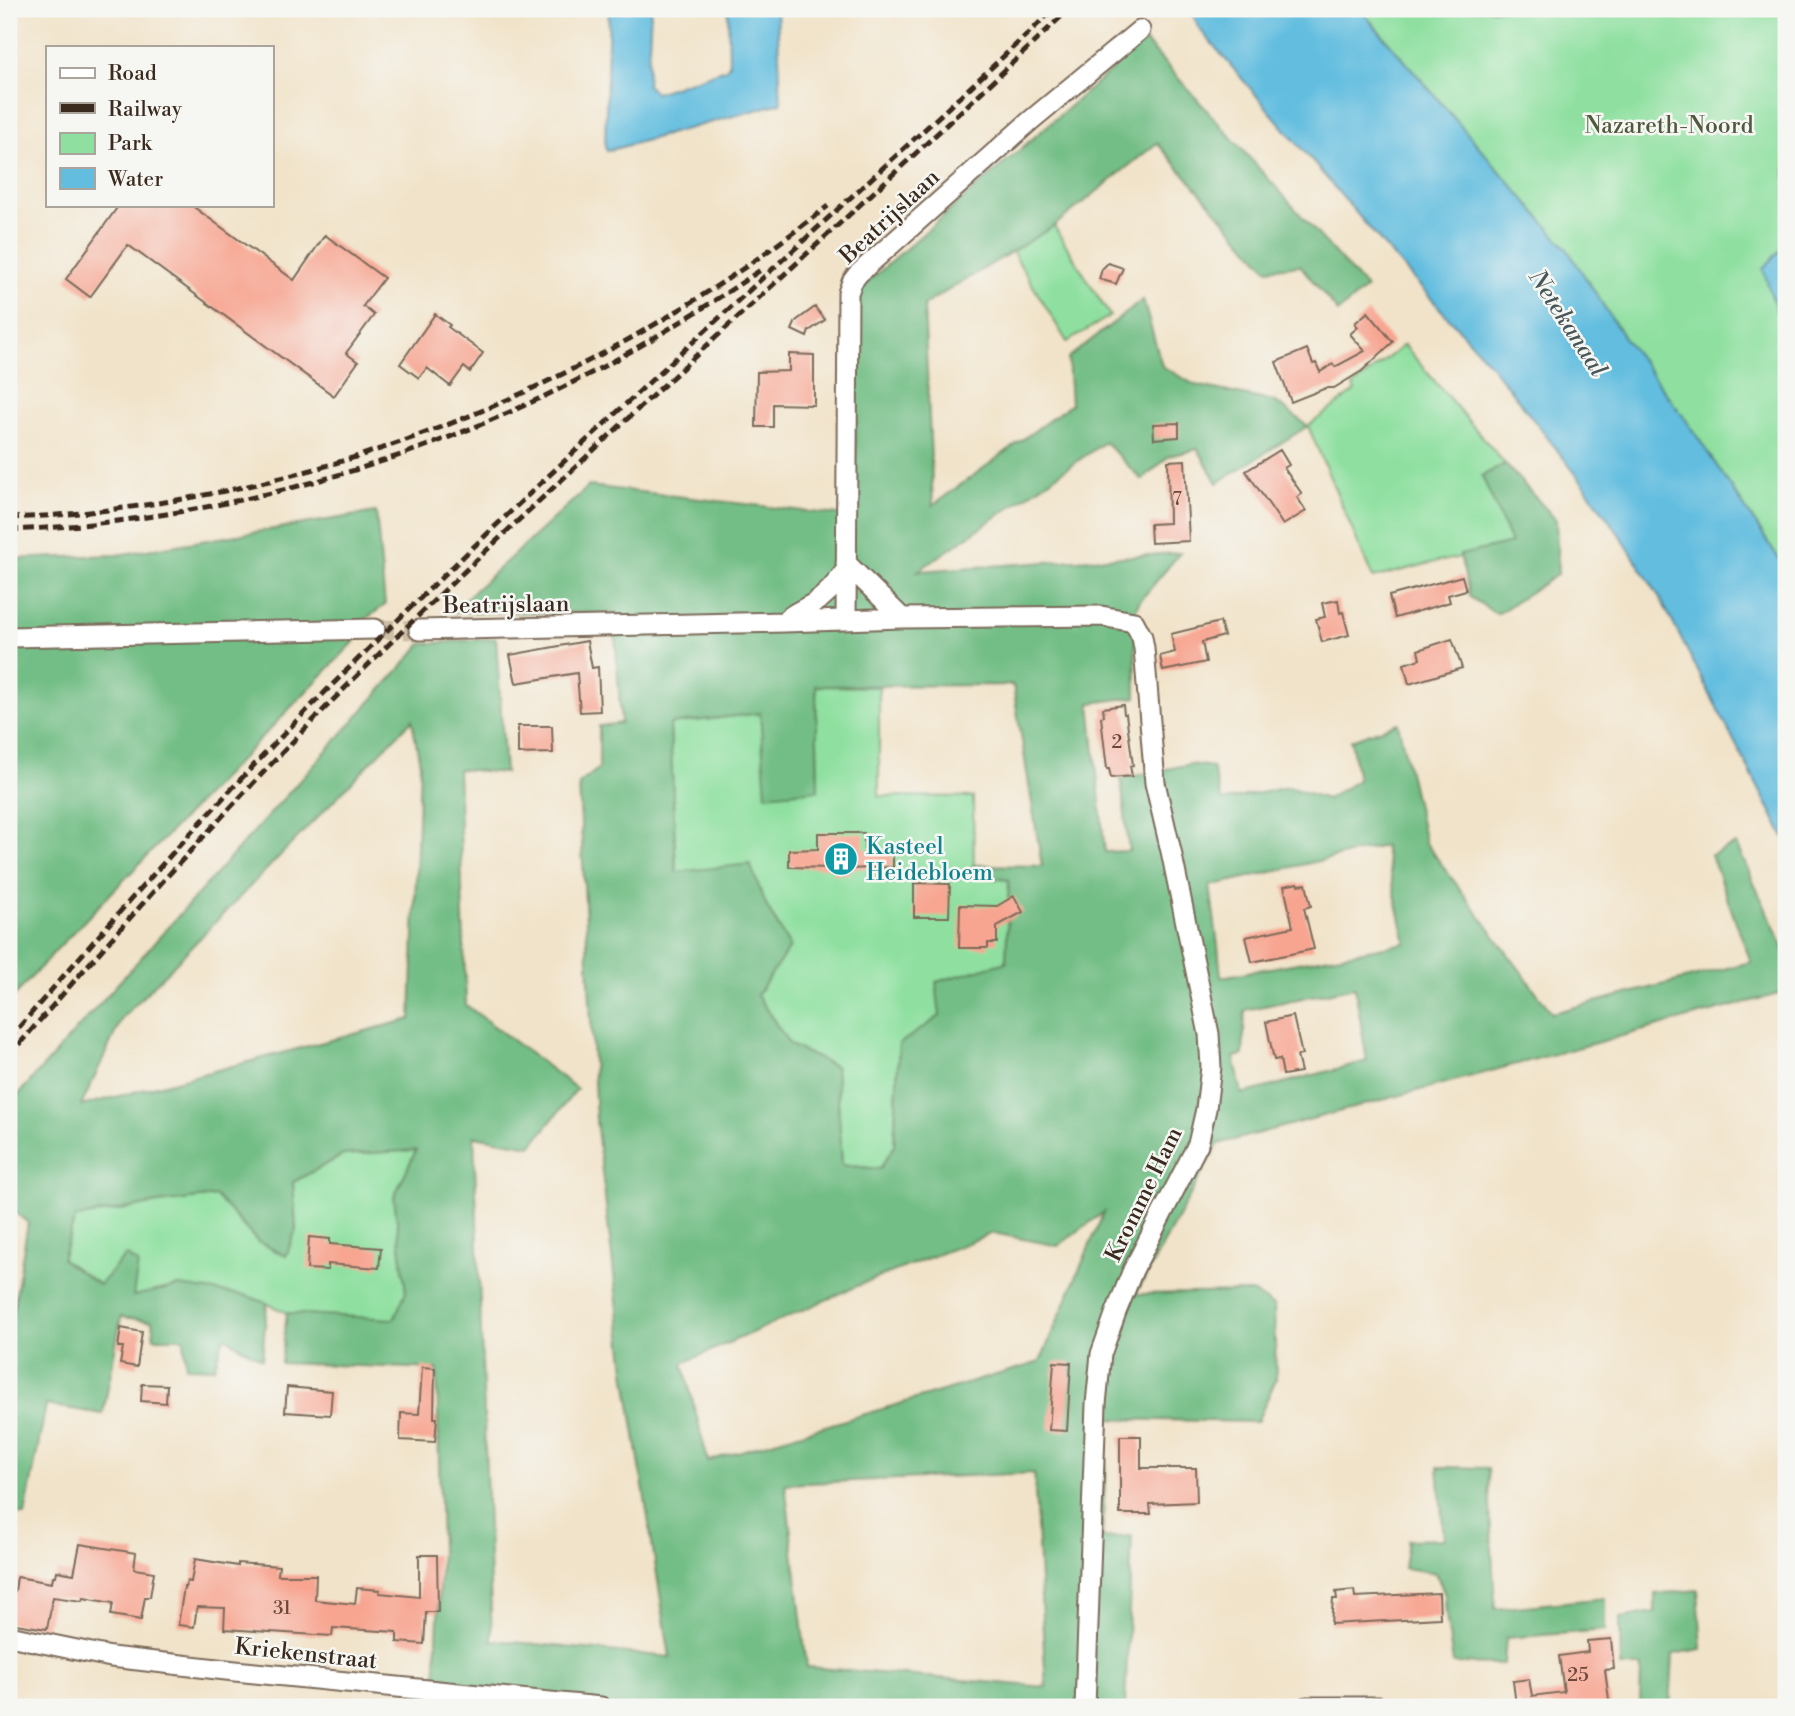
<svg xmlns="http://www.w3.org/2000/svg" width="1795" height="1716" viewBox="0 0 1795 1716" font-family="'Libre Bodoni',serif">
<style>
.green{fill:#8fe0a0;stroke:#65855f;stroke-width:2}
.forest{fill:#73be86;stroke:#577452;stroke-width:2;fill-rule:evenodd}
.water{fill:#62bddf;stroke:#4e747e;stroke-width:2}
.building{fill:#f7a591}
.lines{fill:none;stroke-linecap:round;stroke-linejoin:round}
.street-tunnel{stroke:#cdbea7;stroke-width:19;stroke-dasharray:19 10;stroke-linecap:butt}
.street-casing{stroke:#7b6b5a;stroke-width:23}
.street{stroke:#fff;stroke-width:19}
.rail{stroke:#3b2a1e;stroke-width:5;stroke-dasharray:10 5;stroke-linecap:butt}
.labels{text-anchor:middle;stroke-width:5;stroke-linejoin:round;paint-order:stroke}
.number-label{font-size:19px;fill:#6a493b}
.park-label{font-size:23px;fill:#50583e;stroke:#f6f6f2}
.street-label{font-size:23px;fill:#3b2a1e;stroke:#f6f6f2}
.culture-label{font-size:23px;fill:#0d838f;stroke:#f6f6f2;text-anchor:start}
.water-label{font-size:24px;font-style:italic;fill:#475658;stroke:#f6f6f2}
</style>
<rect width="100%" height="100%" fill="#f6f6f2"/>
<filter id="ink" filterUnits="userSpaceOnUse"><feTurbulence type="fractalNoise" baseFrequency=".0143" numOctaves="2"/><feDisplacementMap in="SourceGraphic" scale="14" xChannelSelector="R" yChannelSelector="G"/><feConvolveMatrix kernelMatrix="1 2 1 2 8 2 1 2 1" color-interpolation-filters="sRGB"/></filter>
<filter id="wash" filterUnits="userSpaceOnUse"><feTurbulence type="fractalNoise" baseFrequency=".00686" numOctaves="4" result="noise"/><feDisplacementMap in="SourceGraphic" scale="28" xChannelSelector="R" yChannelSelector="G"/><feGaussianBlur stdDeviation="1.57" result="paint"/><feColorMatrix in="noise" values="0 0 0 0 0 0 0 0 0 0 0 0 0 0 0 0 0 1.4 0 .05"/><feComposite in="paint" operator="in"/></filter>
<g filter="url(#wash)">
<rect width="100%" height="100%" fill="#f1e3c9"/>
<path class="green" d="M 1360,9 L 1786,9 L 1786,569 L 1686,420 L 1623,336 L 1567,249 Z
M 1054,226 L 1110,316 L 1067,342 L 1012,251 Z
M 1404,345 L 1505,464 L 1484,475 L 1524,542 L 1443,561 L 1442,560 L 1373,578 L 1308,426 L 1355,391 L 1353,386 Z
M 816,686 L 879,687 L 879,796 L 973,797 L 974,876 L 1009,880 L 1006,962 L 940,1016 L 899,1044 L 894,1146 L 880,1169 L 842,1165 L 836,1067 L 790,1045 L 756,995 L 790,947 L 767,907 L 676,873 L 670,724 L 761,713 L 818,790 Z
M 417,1150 L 394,1197 L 406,1292 L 394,1320 L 287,1313 L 266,1303 L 179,1286 L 132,1297 L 125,1256 L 100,1285 L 62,1259 L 75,1218 L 158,1203 L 216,1196 L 258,1242 L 296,1230 L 293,1182 L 343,1155 Z"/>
<path class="forest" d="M 1145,41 L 1366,288 L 1338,312 L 1300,265 L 1267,269 L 1157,143 L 1054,226 L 924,305 L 933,505 L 1071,404 L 1068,358 L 1143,300 L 1162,366 L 1195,385 L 1276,402 L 1308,426 L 1217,483 L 1198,449 L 1169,456 L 1142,480 L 1105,442 L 918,571 L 1180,553 L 1139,602 L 1135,611 L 1136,697 L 1090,703 L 1105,852 L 1129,851 L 1121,779 L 1190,764 L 1212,767 L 1222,801 L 1288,787 L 1327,799 L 1358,780 L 1351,740 L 1398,723 L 1425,842 L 1552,1013 L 1751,962 L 1711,855 L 1736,844 L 1786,953 L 1786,992 L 1218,1144 L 1136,1294 L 1252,1292 L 1274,1306 L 1276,1379 L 1257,1422 L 1108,1419 L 1102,1538 L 1132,1536 L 1125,1707 L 451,1706 L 435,1686 L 441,1551 L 437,1369 L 281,1363 L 287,1313 L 394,1319 L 406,1292 L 394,1197 L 416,1150 L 343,1155 L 293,1182 L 296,1230 L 286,1256 L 258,1242 L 216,1196 L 158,1203 L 75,1218 L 62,1259 L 99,1285 L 126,1255 L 138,1264 L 133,1296 L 179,1286 L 244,1295 L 267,1303 L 262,1359 L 224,1337 L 214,1368 L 186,1367 L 184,1338 L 154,1338 L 152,1321 L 121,1317 L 103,1414 L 46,1405 L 25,1515 L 9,1513 L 9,1337 L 28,1223 L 9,1207 L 9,1105 L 422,644 L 496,638 L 505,773 L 458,769 L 466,1005 L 577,1089 L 531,1146 L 474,1136 L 492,1640 L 670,1657 L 626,1378 L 596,1120 L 579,784 L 599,768 L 599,726 L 621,723 L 614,613 L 451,612 L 589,486 L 855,517 L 856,292 ZM 1013,685 L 1042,866 L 973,865 L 974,876 L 1009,880 L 1006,962 L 936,982 L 940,1016 L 899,1044 L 894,1146 L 880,1169 L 842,1165 L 836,1067 L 790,1045 L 757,995 L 790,947 L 767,907 L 750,864 L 676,872 L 670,724 L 760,713 L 766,795 L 818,790 L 816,686 ZM 412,720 L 420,764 L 411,1019 L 81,1106 L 122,1018 ZM 1384,846 L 1406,943 L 1221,977 L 1218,946 L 1210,886 ZM 1355,987 L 1367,1061 L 1242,1094 L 1234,1057 L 1243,1055 L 1245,1010 ZM 1104,1212 L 1040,1362 L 708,1461 L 683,1363 L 864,1283 L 993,1233 L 1058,1246 ZM 1034,1473 L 1046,1687 L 807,1667 L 785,1484 Z
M 1505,464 L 1556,520 L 1558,574 L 1497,614 L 1470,597 L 1460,555 L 1511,543 L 1482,476 Z
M 376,512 L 385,605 L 341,637 L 356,640 L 57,949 L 9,1002 L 9,559 L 117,555 Z
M 1438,1467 L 1488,1468 L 1495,1609 L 1605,1598 L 1605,1630 L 1506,1638 L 1504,1664 L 1453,1663 L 1446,1614 L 1445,1595 L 1436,1573 L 1404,1568 L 1408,1540 L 1444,1539 Z
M 1698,1590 L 1702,1649 L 1673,1654 L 1670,1707 L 1640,1707 L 1641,1667 L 1621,1667 L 1620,1618 L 1655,1612 L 1655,1594 Z"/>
<path class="water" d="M 609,9 L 651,9 L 647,85 L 656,93 L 726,69 L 729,65 L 728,9 L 777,9 L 781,103 L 607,151 L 605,147 Z
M 1191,9 L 1360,9 L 1567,249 L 1623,336 L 1686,420 L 1786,569 L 1786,841 L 1660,598 L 1619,534 L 1579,478 L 1489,363 L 1392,255 L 1198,27 Z
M 1784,246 L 1786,248 L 1786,341 L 1763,269 Z"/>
<g id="blocks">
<path class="building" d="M 119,205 L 191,205 L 294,280 L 325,235 L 384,278 L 363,306 L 374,315 L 346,353 L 358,362 L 334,396 L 128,245 L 90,297 L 66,279 Z
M 1108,263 L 1123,268 L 1116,284 L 1099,279 L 1102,269 Z
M 815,307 L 825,320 L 809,331 L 807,337 L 792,330 L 796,321 Z
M 1368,312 L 1393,342 L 1362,371 L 1334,388 L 1326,388 L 1291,402 L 1276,362 L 1307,349 L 1313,364 L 1316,363 L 1320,372 L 1333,364 L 1335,367 L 1365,351 L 1350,334 L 1358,327 L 1355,323 Z
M 435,314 L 450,325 L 448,327 L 483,353 L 470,372 L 464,367 L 450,386 L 427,368 L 419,378 L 400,364 Z
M 789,354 L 814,355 L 814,405 L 773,404 L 773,427 L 756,427 L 757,372 L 789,371 Z
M 1179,423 L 1179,437 L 1154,439 L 1153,424 Z
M 1280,450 L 1289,465 L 1284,468 L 1302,494 L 1297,497 L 1306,511 L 1283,525 L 1246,471 Z
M 1185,460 L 1189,541 L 1151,543 L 1150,524 L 1169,523 L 1168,461 Z
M 1462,576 L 1466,590 L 1448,595 L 1450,602 L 1395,618 L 1389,596 Z
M 1338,600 L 1340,613 L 1343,612 L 1349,635 L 1322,642 L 1316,619 L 1325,617 L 1322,603 Z
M 1220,622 L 1224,636 L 1202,642 L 1206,662 L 1163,671 L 1160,656 L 1175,652 L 1171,634 Z
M 1452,639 L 1462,668 L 1409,684 L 1404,664 L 1420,659 L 1418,650 Z
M 587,641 L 592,668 L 598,667 L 600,711 L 580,712 L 577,673 L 516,683 L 510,655 Z
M 1123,705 L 1124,714 L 1126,714 L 1133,765 L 1130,766 L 1132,776 L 1111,778 L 1109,769 L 1107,769 L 1101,717 L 1104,716 L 1103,708 Z
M 518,726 L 552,726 L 553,753 L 518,754 Z
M 818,833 L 864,833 L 864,849 L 871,850 L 871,851 L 893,851 L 893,867 L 849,869 L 849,874 L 833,874 L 833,868 L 789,867 L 789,850 L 818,849 Z
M 914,883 L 950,884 L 949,917 L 914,917 Z
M 1298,883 L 1299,885 L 1306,884 L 1311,906 L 1304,908 L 1314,949 L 1252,962 L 1246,937 L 1293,927 L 1284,886 Z
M 1014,896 L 1023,912 L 997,926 L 997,943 L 988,943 L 988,948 L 959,948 L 960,905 L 997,906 Z
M 1293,1016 L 1302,1055 L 1297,1056 L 1301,1072 L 1283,1075 L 1280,1059 L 1274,1060 L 1266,1022 Z
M 309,1237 L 330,1239 L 330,1244 L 381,1248 L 379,1268 L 328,1264 L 328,1270 L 307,1269 Z
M 121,1328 L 142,1332 L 137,1367 L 120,1364 L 123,1347 L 118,1347 Z
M 1054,1362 L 1071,1363 L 1067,1431 L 1049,1430 Z
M 422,1367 L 435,1368 L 434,1418 L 437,1418 L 435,1442 L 400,1440 L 401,1413 L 419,1414 Z
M 142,1384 L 167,1385 L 166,1403 L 141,1401 Z
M 287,1387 L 332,1391 L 330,1415 L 285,1412 Z
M 1120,1436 L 1141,1436 L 1141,1468 L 1196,1468 L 1197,1502 L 1150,1504 L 1151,1514 L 1120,1514 Z
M 80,1544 L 136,1553 L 134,1569 L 154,1572 L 150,1597 L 145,1597 L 141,1620 L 111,1615 L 113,1603 L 83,1598 L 82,1601 L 53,1597 L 47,1629 L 9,1623 L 9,1590 L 15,1591 L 17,1577 L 52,1583 L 53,1576 L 56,1576 L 57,1571 L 74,1574 Z
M 419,1555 L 437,1555 L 438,1612 L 426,1612 L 424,1644 L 397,1642 L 397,1632 L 333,1628 L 332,1636 L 224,1629 L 225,1608 L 197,1607 L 194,1627 L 178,1625 L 184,1587 L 185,1588 L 187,1581 L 191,1582 L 195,1559 L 238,1566 L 238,1563 L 279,1566 L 278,1575 L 316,1575 L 315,1600 L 355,1604 L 357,1588 L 380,1590 L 379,1593 L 419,1597 Z
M 1354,1590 L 1355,1597 L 1439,1593 L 1440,1618 L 1331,1624 L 1333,1599 L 1337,1599 L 1336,1592 Z
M 1611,1639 L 1614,1669 L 1605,1670 L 1610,1707 L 1520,1707 L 1520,1704 L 1516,1705 L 1513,1681 L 1529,1679 L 1532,1696 L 1564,1692 L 1559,1656 L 1588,1652 L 1587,1641 Z"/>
</g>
</g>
<g filter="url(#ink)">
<use href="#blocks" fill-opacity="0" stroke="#7b6b5a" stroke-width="2"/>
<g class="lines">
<path class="street-tunnel" d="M 375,629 L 419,630"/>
<g class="street-casing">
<path id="street" d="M 846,563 L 902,618
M 846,620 L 848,293 L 852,282 L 858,274 L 1030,121 L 1140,30
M 784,622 C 792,613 803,610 814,603 C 827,595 837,583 846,570
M 419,630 L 784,622 L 902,618 L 1101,616 L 1134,622 L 1142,637 L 1144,648 L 1155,783 L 1171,851 L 1209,1034 L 1211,1067 L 1206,1109 L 1198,1144 L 1133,1270 L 1116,1312 L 1101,1354 L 1096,1404 L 1085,1707
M 9,637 L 375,629
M 9,1636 L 111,1657 L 235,1671 L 601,1707
M 1307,1707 L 1379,1707"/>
</g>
<use href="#street" class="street"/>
<path class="rail" d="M 9,518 C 308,505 594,391 828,206
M 9,530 C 218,521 424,463 608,364 C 661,335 712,303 762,269
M 9,1039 C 113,918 219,798 332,685 C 565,452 814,235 1054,9
M 9,1056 C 115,933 223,812 337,696 C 430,602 527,512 624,422 C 773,284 923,149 1069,9"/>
</g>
</g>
<defs>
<g id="building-disc" transform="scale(1.75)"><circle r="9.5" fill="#0f9aa8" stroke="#f6f6f2"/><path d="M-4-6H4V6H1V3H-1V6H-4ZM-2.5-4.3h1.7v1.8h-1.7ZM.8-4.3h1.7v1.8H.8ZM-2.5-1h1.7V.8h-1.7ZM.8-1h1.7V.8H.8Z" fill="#fff"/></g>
</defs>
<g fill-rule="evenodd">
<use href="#building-disc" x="841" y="859"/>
</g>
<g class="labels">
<g class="number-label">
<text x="1177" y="505">7</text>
<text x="1117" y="748">2</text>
<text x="282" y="1614">31</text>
<text x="1578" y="1681">25</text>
</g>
<g class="park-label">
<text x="1669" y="133">Nazareth-Noord</text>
</g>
<g class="street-label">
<text transform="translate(889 216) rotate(-43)" y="8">Beatrijslaan</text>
<text transform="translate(506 604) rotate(-1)" y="8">Beatrijslaan</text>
<text transform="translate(1143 1194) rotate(-64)" y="8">Kromme Ham</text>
<text transform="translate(306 1653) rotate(6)" y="8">Kriekenstraat</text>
</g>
<g class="culture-label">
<text x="866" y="854">Kasteel<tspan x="866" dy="26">Heidebloem</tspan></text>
</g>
<g class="water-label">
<text transform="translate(1568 323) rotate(57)" y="8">Netekanaal</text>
</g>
</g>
<rect width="1795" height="1716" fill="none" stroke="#f6f6f2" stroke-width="35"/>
<rect x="46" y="46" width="228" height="161" fill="#f6f6f2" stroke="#aba49d" stroke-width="2"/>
<rect x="60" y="68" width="35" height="10" fill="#ffffff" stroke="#aba49d" stroke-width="2"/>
<text x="108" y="80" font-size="21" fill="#3b2a1e">Road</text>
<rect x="60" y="103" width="35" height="10" fill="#3b2a1e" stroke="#aba49d" stroke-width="2"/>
<text x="108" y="116" font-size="21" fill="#3b2a1e">Railway</text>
<rect x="60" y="133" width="35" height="21" fill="#8fe0a0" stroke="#aba49d" stroke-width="2"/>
<text x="108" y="150" font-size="21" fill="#3b2a1e">Park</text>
<rect x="60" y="168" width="35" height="21" fill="#62bddf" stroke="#aba49d" stroke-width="2"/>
<text x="108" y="186" font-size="21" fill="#3b2a1e">Water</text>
</svg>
